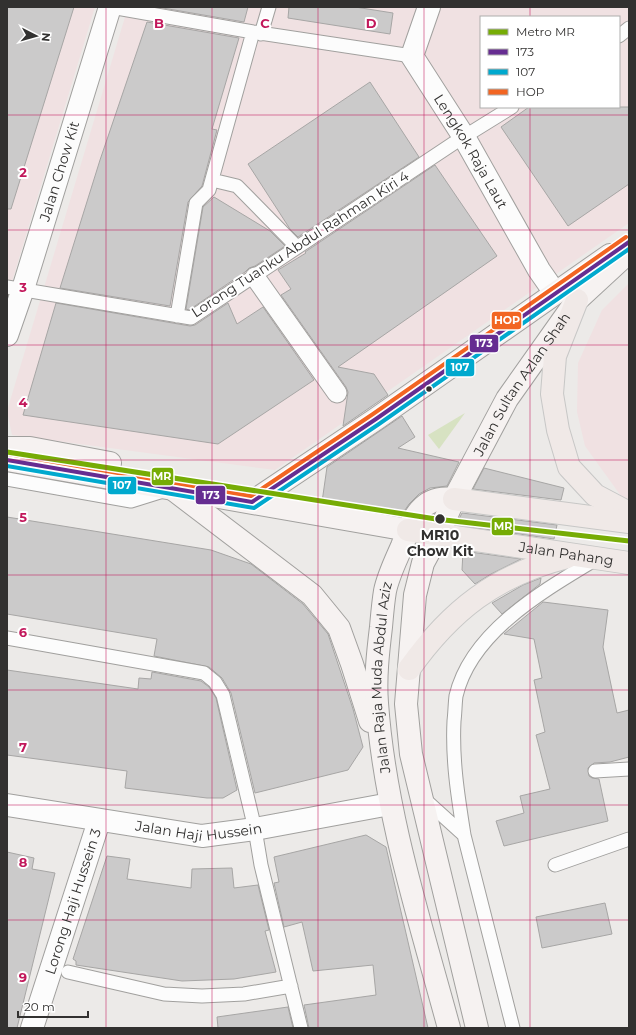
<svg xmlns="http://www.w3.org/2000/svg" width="636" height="1035" viewBox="0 0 636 1035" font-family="Montserrat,sans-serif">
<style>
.commercial{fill:#f0e1e2;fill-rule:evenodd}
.green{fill:#d7e2c2}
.building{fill:#cbcaca;stroke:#a7a6a5}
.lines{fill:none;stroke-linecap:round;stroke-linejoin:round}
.service-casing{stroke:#a1a09e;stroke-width:15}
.pedestrian-casing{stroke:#a1a09e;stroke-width:21}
.minor-casing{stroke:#a1a09e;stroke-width:24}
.tertiary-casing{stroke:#a1a09e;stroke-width:24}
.secondary-casing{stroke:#a1a09e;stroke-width:24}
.primary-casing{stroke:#c7c7c6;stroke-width:24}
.service{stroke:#fcfcfc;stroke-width:13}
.pedestrian{stroke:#fcfcfc;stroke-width:19}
.minor{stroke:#fcfcfc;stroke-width:22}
.tertiary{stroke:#fcfcfc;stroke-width:22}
.secondary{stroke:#f6f2f1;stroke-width:22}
.primary{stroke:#f0e9e7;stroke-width:22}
.bus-1-casing{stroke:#fff;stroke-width:7}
.bus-2-casing{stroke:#fff;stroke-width:7}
.bus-3-casing{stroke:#fff;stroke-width:7}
.bus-1{stroke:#662d91;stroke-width:4}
.bus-2{stroke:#00a9ce;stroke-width:4}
.bus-3{stroke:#f26522;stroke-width:4}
.metro-1-casing{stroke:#fff;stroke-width:8}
.metro-1{stroke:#76ac05;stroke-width:5}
.grid{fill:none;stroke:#c2185b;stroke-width:1;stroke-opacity:0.55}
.bus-dot{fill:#323130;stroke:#fff;stroke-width:1.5}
.labels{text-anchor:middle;stroke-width:4;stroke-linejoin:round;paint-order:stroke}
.street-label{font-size:14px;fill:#323130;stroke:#fff}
.stop-label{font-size:14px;font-weight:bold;fill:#323130;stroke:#fff}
.grid-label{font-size:13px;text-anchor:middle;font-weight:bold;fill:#c2185b;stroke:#fff;stroke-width:4;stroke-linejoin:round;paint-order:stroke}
.line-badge{stroke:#fff;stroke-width:1.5}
.badge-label{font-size:11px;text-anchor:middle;font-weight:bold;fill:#fff}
</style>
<rect width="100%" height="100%" fill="#eceae8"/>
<path class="commercial" d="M 7,7 L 95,7 L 7,298 Z
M 128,7 L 629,7 L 629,223 L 275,470 L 12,435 L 7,411 ZM 481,17 L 619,17 L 619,107 L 481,107 Z
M 629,283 L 629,500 L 621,496 L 585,446 L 577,412 L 578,363 L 602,310 Z"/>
<path class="green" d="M 465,413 L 439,449 L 428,435 Z"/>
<path class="building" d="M 7,7 L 74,7 L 11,209 L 7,209 Z
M 157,7 L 248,7 L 244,22 Z
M 289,7 L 355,7 L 393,13 L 390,34 L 288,18 Z
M 147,22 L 239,38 L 212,129 L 217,130 L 202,186 L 188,202 L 170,306 L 60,288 L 100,160 Z
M 370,82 L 419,157 L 298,237 L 290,229 L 248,164 Z
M 529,107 L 629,107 L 629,184 L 568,226 L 501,127 Z
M 435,165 L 497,256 L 338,367 L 374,374 L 388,395 L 343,426 L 348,392 L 346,387 L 281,295 L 291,289 L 278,270 L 306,253 L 305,252 Z
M 214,197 L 270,231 L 285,246 L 255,266 L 249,268 L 245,272 L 189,310 L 186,309 L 203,207 Z
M 56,303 L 190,326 L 195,325 L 228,303 L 237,324 L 263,307 L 314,380 L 218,444 L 23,415 Z
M 402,416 L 415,437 L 398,448 L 459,462 L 447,486 L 430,488 L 419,494 L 409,504 L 401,516 L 322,502 L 327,467 Z
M 484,468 L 564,488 L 561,500 L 473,489 Z
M 462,513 L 557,525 L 554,539 L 456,525 Z
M 7,517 L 211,550 L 251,564 L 303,604 L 328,634 L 353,709 L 363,747 L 348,770 L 255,793 L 231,693 L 222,678 L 209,667 L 154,656 L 157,639 L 7,614 Z
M 463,551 L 521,559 L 491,574 L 475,584 L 462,570 Z
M 541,578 L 540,584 L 502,614 L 492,603 L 523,585 Z
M 543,602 L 608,610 L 603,647 L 617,713 L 629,710 L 629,757 L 610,762 L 594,763 L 588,768 L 589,776 L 592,778 L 599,779 L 608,821 L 504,846 L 496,821 L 524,813 L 520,796 L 550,789 L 536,735 L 545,732 L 534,680 L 542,678 L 534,639 L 504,634 Z
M 7,670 L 138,689 L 139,678 L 151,679 L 152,672 L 201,681 L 209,687 L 216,698 L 237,790 L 223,798 L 207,798 L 125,788 L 127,771 L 7,755 Z
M 366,835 L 386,847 L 428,1028 L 309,1028 L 304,1005 L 376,995 L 373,965 L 313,971 L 302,922 L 284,927 L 274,883 L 279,882 L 274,857 Z
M 7,852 L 34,858 L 32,869 L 55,873 L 17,1028 L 7,1028 Z
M 107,856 L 130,859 L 127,879 L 191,888 L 192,869 L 232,868 L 234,888 L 258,885 L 269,930 L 265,931 L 276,972 L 234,979 L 182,981 L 76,965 L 76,961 L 73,959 Z
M 605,903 L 612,934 L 542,948 L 536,917 Z
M 288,1007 L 293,1028 L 218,1028 L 217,1017 Z"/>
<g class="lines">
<g class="service-casing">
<path id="service" d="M 111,7 L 253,32 L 412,56
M 261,34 L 269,7
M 619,36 L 629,28
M 212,180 L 237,186 L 297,247
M 7,287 L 191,318 L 454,143 L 512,107
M 177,316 L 196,203 L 209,190 L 253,32
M 7,479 L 131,501 L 163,491
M 7,638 L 204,673 L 215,682 L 223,695 L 255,829 L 261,865 L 301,1028
M 595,771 L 629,769
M 422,797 L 464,835 L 513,1028
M 464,835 C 458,797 452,760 454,721 C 455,713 455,704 456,696 C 471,632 543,591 596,559
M 555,865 L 629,839
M 68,972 L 164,994 L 202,996 L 244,994 L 291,986"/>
</g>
<g class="pedestrian-casing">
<path id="pedestrian" d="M 255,277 L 337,393"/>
</g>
<g class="minor-casing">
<g id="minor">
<path id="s1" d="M 429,7 L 412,56 L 464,137 L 539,270 L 555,293"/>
<path id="s2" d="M 7,805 L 202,836 L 255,829 L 390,804"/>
<path id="s3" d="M 32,1028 L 99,821"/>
</g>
</g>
<g class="tertiary-casing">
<g id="tertiary">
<path id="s4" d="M 7,335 L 23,289 L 110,7"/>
</g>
</g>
<g class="secondary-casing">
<g id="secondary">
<path d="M 7,448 L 30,448 L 110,463"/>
<path d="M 7,460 L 408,530"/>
<path d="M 174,490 L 312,595 L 339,628 L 352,664 L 370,721"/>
<path d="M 252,502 L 376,419 L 610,255"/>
<path id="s5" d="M 449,1028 C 420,921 385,814 377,703 C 375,678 378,652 381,627 C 382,616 383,603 385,591 C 388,576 396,560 402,546 C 412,520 421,494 454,499"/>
<path id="s6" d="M 477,1028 L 411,754 L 406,704 L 415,595 L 423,563 L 438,535 L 454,499 L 507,399 L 577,300 L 629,252"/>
</g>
</g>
<g class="primary-casing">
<g id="primary">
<path d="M 577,300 L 555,356 L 552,394 L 558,430 L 569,467 L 595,495 L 629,513"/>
<path d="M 454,499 L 629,522"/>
<path id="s7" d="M 408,530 L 629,563"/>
<path d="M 409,669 C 451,610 496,575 567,557"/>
</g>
</g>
<use href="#service" class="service"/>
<use href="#pedestrian" class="pedestrian"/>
<use href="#minor" class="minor"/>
<use href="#tertiary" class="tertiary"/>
<use href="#secondary" class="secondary"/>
<use href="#primary" class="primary"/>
<g class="bus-1-casing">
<path id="bus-1" d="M 7,460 L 252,502 L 376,419 L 629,242"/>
</g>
<g class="bus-2-casing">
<path id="bus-2" d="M 7,466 L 254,508 L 379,424 L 629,249"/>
</g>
<g class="bus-3-casing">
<path id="bus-3" d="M 8,454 L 251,496 L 373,414 L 626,237"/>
</g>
<use href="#bus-1" class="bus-1"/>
<use href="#bus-2" class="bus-2"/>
<use href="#bus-3" class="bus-3"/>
<g class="metro-1-casing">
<path id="metro-1" d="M 7,452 L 436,519 L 629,541"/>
</g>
<use href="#metro-1" class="metro-1"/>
</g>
<path class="grid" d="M 106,7 L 106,1028M 212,7 L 212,1028M 318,7 L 318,1028M 424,7 L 424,1028M 530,7 L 530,17M 530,107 L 530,1028M 7,115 L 629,115M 7,230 L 629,230M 7,345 L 629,345M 7,460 L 629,460M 7,575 L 629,575M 7,690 L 629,690M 7,805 L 629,805M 7,920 L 629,920"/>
<g class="bus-dot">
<circle cx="429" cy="389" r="3.5"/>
<circle cx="440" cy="519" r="5.5"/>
</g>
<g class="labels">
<g class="street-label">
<text dy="5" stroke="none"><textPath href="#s1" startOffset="164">Lengkok Raja Laut</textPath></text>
<text dy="5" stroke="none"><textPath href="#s4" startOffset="172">Jalan Chow Kit</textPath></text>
<text transform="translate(300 244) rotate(-33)" y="5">Lorong Tuanku Abdul Rahman Kiri 4</text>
<text dy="5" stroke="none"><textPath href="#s6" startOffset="679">Jalan Sultan Azlan Shah</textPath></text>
<text dy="5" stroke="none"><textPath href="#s7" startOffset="160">Jalan Pahang</textPath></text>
<text dy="5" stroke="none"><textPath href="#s5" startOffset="359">Jalan Raja Muda Abdul Aziz</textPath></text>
<text dy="5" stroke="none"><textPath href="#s2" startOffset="194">Jalan Haji Hussein</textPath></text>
<text dy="5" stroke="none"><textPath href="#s3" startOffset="133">Lorong Haji Hussein 3</textPath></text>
</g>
<g class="stop-label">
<text x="440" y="540">MR10<tspan x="440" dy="16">Chow Kit</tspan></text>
</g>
</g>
<g class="grid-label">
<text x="159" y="28">B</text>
<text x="265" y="28">C</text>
<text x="371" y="28">D</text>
<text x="23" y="177">2</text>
<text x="23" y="292">3</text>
<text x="23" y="407">4</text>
<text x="23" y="522">5</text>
<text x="23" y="637">6</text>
<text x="23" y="752">7</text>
<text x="23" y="867">8</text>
<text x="23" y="982">9</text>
</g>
<g class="line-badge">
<rect x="491" y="311" width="31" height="19" rx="4" fill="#f26522"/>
<rect x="469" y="334" width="30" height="19" rx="4" fill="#662d91"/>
<rect x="445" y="358" width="30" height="19" rx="4" fill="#00a9ce"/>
<rect x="151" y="467" width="23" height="19" rx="4" fill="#76ac05"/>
<rect x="107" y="476" width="30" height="19" rx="4" fill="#00a9ce"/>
<rect x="195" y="485" width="31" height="20" rx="4" fill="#662d91"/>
<rect x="491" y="517" width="23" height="19" rx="4" fill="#76ac05"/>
</g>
<g class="badge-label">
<text x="507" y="324">HOP</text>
<text x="484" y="347">173</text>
<text x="460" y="371">107</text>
<text x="162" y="480">MR</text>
<text x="122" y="489">107</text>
<text x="211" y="499">173</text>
<text x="503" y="530">MR</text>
</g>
<rect width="636" height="1035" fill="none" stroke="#323130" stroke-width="16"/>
<rect x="480" y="16" width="140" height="92" fill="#ffffff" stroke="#adadac"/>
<rect x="488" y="29" width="20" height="6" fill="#76ac05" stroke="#adadac"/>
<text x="516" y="36" font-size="12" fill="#323130">Metro MR</text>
<rect x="488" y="49" width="20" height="6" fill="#662d91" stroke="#adadac"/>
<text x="516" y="56" font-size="12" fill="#323130">173</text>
<rect x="488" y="69" width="20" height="6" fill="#00a9ce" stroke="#adadac"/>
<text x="516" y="76" font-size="12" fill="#323130">107</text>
<rect x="488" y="89" width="20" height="6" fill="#f26522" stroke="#adadac"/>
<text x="516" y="96" font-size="12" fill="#323130">HOP</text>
<g transform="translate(36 36) rotate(96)" stroke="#ffffff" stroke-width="3" paint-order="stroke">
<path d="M0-3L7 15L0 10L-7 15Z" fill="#323130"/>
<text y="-6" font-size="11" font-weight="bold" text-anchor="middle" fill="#323130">N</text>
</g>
<path d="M18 1011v6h70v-6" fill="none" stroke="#323130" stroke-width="2"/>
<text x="24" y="1011" font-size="12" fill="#323130" stroke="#ffffff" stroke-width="3" paint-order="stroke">20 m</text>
</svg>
